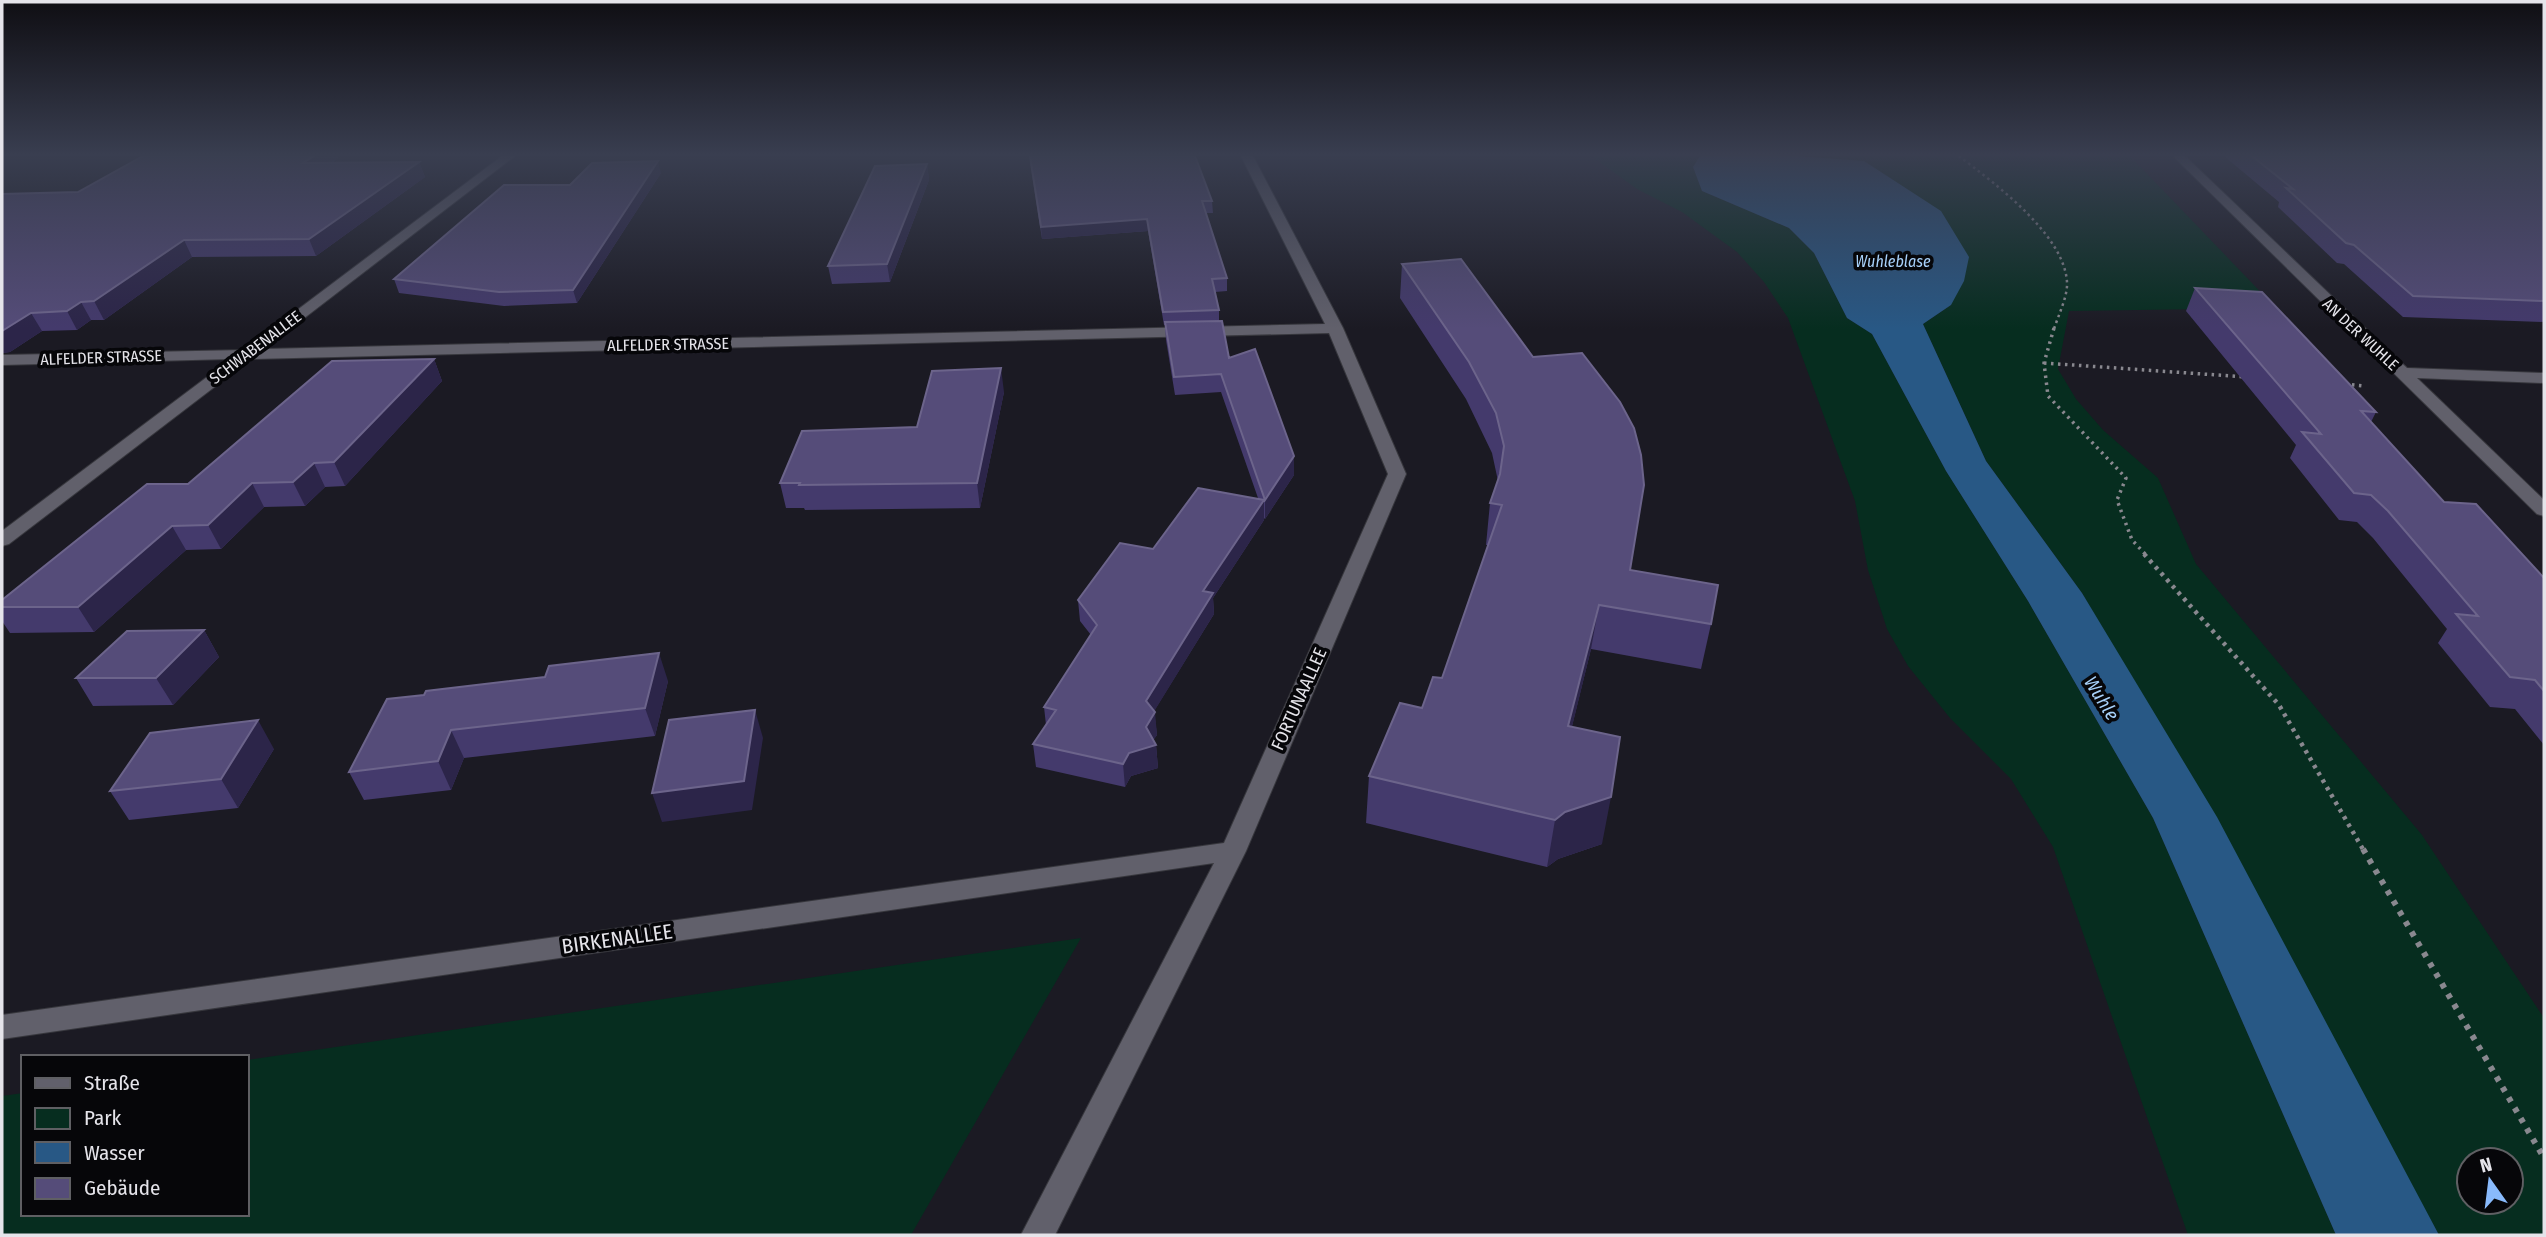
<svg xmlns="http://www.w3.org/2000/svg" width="2546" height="1237" viewBox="0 0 2546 1237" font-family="'Fira Sans Condensed',sans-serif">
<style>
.green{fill:#062d1f;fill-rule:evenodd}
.water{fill:#285885}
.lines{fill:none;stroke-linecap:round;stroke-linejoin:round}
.minor-casing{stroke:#37373d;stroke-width:2}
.path-far3{stroke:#89888f;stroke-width:2.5;stroke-dasharray:2.5 3.5;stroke-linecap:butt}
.path-far2{stroke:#89888f;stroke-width:3.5;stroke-dasharray:2.5 4.5;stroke-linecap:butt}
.path-far1{stroke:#89888f;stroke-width:4.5;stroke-dasharray:3.5 5;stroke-linecap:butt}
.path{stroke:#89888f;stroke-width:6;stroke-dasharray:5 7;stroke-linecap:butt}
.minor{fill:#61606b;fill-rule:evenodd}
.wall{fill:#443a6c}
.shaded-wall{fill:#2c2549}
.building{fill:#554c79;stroke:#6c648b;stroke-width:2}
.labels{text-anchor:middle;stroke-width:7;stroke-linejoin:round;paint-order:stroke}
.far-water-label{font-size:16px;font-style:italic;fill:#a7d0f9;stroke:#060609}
.far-street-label{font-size:16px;fill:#e5e4ea;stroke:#060609}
.street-label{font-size:18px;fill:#e5e4ea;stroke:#060609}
.water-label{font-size:19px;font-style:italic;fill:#a7d0f9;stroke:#060609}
.near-street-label{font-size:21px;fill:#e5e4ea;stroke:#060609}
</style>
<rect width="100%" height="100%" fill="#1b1a23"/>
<path class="green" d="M 1591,156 L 1700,156 L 1693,167 L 1702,191 L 1789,228 L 1814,253 L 1847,318 L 1872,334 L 1946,471 L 2028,601 L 2153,818 L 2336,1235 L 2188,1235 L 2053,847 L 2011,779 L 1950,718 L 1908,666 L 1887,629 L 1868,570 L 1855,501 L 1788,318 L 1764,282 L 1737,252 L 1682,212 L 1637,189 Z
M 1797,156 L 2130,156 L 2276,308 L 2069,311 L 2058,369 L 2076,399 L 2103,430 L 2158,478 L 2196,564 L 2422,835 L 2544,1018 L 2544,1235 L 2439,1235 L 2082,593 L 1986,461 L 1923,324 L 1951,305 L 1809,159 ZM 2469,1160 L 2511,1160 L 2511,1202 L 2469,1202 Z
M 1081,938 L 911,1235 L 2,1235 L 2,1096 L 23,1093 L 23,1214 L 247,1214 L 247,1060 Z"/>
<path class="water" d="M 1700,156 L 1797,156 L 1864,161 L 1941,211 L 1969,257 L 1964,281 L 1951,305 L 1923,324 L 1986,461 L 2082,593 L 2217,817 L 2439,1235 L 2336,1235 L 2153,818 L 2028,601 L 1946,471 L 1872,334 L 1847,318 L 1814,253 L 1789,228 L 1702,191 L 1693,167 Z"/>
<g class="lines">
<g class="minor-casing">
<path id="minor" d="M 502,156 L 515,156 L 264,349 L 1325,324 L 1241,156 L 1253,156 L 1343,328 L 1406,474 L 1246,851 L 1055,1235 L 1021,1235 L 1214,863 L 2,1039 L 2,1015 L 1224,843 L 1388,474 L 1329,333 L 251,359 L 9,544 L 2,546 L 2,531 L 231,359 L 2,365 L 2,355 L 244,350 Z
M 2173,156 L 2185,156 L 2407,368 L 2544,373 L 2544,383 L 2417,378 L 2544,500 L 2544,516 L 2537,514 Z"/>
</g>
<path class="path-far3" d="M 1959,156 C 1994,183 2064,234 2067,282 C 2068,296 2058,316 2054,329"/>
<path class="path-far2" d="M 2054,328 L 2044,363 L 2048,396 L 2126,478 L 2117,500 L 2132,540 L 2146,555
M 2044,363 L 2246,377
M 2345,384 L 2364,386"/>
<path class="path-far1" d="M 2144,554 L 2279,705 L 2364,851"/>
<path class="path" d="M 2363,849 L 2544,1158"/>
<use href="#minor" class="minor"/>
</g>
<path class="wall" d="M 143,156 L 337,156 L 338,158 L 332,163 L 419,162 L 425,177 L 316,256 L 192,257 L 104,320 L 91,320 L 77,330 L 42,331 L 10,352 L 2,353 L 2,194 L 78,192 Z
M 1029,156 L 1195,156 L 1212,201 L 1213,213 L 1206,213 L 1227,278 L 1227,291 L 1215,292 L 1219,310 L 1219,321 L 1229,358 L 1294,475 L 1265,519 L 1264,518 L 1264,520 L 1213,598 L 1214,614 L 1154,711 L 1157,735 L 1153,740 L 1156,745 L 1158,768 L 1131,776 L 1125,787 L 1036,767 L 1033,744 L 1046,725 L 1044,707 L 1091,635 L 1080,621 L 1078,600 L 1153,549 L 1258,498 L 1221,392 L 1175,395 L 1166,340 L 1165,325 L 1164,325 L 1148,231 L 1042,239 Z
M 2224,156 L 2544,156 L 2544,322 L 2403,317 L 2344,264 L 2337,263 L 2278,207 L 2279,202 Z
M 927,164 L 929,180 L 890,282 L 832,284 L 828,266 Z
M 661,173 L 577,303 L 504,306 L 399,293 L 394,279 L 570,185 Z
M 1402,264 L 1630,570 L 1711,624 L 1701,669 L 1591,649 L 1572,726 L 1602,844 L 1558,859 L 1547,867 L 1366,823 L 1369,776 L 1422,708 L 1442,678 L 1488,545 L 1486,545 L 1490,503 L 1498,481 L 1492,453 L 1466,399 L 1400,298 Z
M 2195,288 L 2376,412 L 2371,422 L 2444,502 L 2544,578 L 2544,745 L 2515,709 L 2490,707 L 2438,643 L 2447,629 L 2373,538 L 2357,522 L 2339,520 L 2290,458 L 2296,445 L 2186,311 Z
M 434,359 L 442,381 L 345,486 L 325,487 L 305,506 L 264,507 L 221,549 L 186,550 L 94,632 L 10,633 L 2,621 L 2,600 L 188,484 Z
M 1004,392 L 980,508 L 805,510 L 804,508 L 786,508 L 780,483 Z
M 204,630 L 219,657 L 173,705 L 93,706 L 76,678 Z
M 668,681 L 655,736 L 464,758 L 451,790 L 364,800 L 349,772 L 424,695 Z
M 274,749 L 238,808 L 129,820 L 110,791 Z"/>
<path class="shaded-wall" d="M 314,156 L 337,156 L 338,158 L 309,179 L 303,163 Z
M 658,161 L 661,173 L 577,303 L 573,290 Z
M 419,162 L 425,177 L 316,256 L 309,239 Z
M 927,164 L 929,180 L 890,282 L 887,264 Z
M 1147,219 L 1148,231 L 1042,239 L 1041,227 Z
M 184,240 L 192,257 L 104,320 L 94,301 Z
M 81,302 L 91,320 L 77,330 L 67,311 Z
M 31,313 L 42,331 L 10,352 L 2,353 L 2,331 Z
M 434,359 L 442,381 L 345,486 L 334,462 Z
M 1001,368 L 1004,392 L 980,508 L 977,483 Z
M 1294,456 L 1294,475 L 1265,519 L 1265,500 Z
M 314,463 L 325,487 L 305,506 L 293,482 Z
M 252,483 L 264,507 L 221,549 L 208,525 Z
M 1264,500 L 1264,520 L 1213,598 L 1214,614 L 1147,723 L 1146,701 L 1203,591 Z
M 172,526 L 186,550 L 94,632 L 78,607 Z
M 1599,605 L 1591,649 L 1561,772 L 1568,726 Z
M 204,630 L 219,657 L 173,705 L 156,678 Z
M 659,653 L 668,681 L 655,736 L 645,708 Z
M 755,710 L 763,738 L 752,810 L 662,822 L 652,793 Z
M 1155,712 L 1157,735 L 1148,748 L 1156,745 L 1158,768 L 1131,776 L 1125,787 L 1123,764 Z
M 258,720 L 274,749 L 238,808 L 221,779 Z
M 451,730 L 464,758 L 451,790 L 438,761 Z
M 1611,797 L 1602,844 L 1558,859 L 1547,867 L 1555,820 L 1565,812 Z"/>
<path class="building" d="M 143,156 L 314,156 L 303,163 L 419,162 L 309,239 L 184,240 L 94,301 L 81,302 L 67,311 L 31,313 L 2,331 L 2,194 L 78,192 Z
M 1030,156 L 1195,156 L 1212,201 L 1202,201 L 1227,278 L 1212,279 L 1219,310 L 1163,312 L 1147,219 L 1041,227 Z
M 2252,156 L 2544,156 L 2544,301 L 2413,296 L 2354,245 L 2346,243 L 2286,188 L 2293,189 Z
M 658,161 L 573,290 L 499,292 L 394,279 L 504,185 L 570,185 L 592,163 Z
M 927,164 L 887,264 L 828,266 L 875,166 Z
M 1461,259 L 1533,357 L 1582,353 L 1620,402 L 1634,428 L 1641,455 L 1644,485 L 1630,570 L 1718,585 L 1711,624 L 1599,605 L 1568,726 L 1620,737 L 1611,797 L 1565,812 L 1555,820 L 1369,776 L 1400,703 L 1422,708 L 1433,677 L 1442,678 L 1502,505 L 1490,503 L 1500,474 L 1504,446 L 1496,413 L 1469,362 L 1402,264 Z
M 2195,288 L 2262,292 L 2376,412 L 2361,411 L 2444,502 L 2476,504 L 2544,578 L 2544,691 L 2535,680 L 2510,677 L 2456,614 L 2478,616 L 2388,511 L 2371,495 L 2354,493 L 2302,432 L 2321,434 Z
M 1222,321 L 1229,358 L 1255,349 L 1294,456 L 1265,500 L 1221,374 L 1174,377 L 1165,322 Z
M 434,359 L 334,462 L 314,463 L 293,482 L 252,483 L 208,525 L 172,526 L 78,607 L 2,607 L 2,600 L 147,484 L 188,484 L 332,361 Z
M 1001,368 L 977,483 L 799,485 L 800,483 L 780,483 L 802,431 L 917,427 L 932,371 Z
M 1198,488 L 1264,500 L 1203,591 L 1213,593 L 1146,701 L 1155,712 L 1146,727 L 1156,745 L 1129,753 L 1123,764 L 1033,744 L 1056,710 L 1044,707 L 1097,625 L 1078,600 L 1120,543 L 1153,549 Z
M 204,630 L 156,678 L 76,678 L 127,631 Z
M 659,653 L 645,708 L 451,730 L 438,761 L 349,772 L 387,699 L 424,695 L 426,691 L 545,677 L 549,666 Z
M 755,710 L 744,781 L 652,793 L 669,720 Z
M 258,720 L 221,779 L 110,791 L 150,733 Z"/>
<linearGradient id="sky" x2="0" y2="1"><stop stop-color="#0f0e13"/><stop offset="0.47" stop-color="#393e50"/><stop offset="1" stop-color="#393e50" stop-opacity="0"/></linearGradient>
<rect width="2546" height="329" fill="url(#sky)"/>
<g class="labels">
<g class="far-water-label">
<text x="1893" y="267">Wuhleblase</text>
</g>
<g class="far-street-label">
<text transform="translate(2361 334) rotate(43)" y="6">AN DER WUHLE</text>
<text transform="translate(668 344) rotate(-1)" y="6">ALFELDER STRASSE</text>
<text transform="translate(255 347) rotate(-37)" y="6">SCHWABENALLEE</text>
<text transform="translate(101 357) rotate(-2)" y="6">ALFELDER STRASSE</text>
</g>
<g class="street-label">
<text transform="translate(1299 699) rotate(-66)" y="6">FORTUNAALLEE</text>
</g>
<g class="water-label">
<text transform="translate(2102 698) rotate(58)" y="7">Wuhle</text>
</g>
<g class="near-street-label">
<text transform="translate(617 939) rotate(-8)" y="7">BIRKENALLEE</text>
</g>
</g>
<rect width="2546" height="1237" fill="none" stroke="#e5e4ea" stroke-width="7"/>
<rect x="21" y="1055" width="228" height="161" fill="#060609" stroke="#5f5f63" stroke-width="2"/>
<rect x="35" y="1078" width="35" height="10" fill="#61606b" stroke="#5f5f63" stroke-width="2"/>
<text x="84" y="1090" font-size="21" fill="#e5e4ea">Straße</text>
<rect x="35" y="1108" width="35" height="21" fill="#062d1f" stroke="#5f5f63" stroke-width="2"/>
<text x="84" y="1125" font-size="21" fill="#e5e4ea">Park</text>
<rect x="35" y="1142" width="35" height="21" fill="#285885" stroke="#5f5f63" stroke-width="2"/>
<text x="84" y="1160" font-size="21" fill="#e5e4ea">Wasser</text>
<rect x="35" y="1178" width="35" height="21" fill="#554c79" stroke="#5f5f63" stroke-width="2"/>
<text x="84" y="1195" font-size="21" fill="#e5e4ea">Gebäude</text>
<g transform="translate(2490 1181) rotate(346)"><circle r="33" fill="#060609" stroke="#5f5f63" stroke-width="2"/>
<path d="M0-5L12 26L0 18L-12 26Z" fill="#89bafc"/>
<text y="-10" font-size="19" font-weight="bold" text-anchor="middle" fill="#e5e4ea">N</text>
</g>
</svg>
